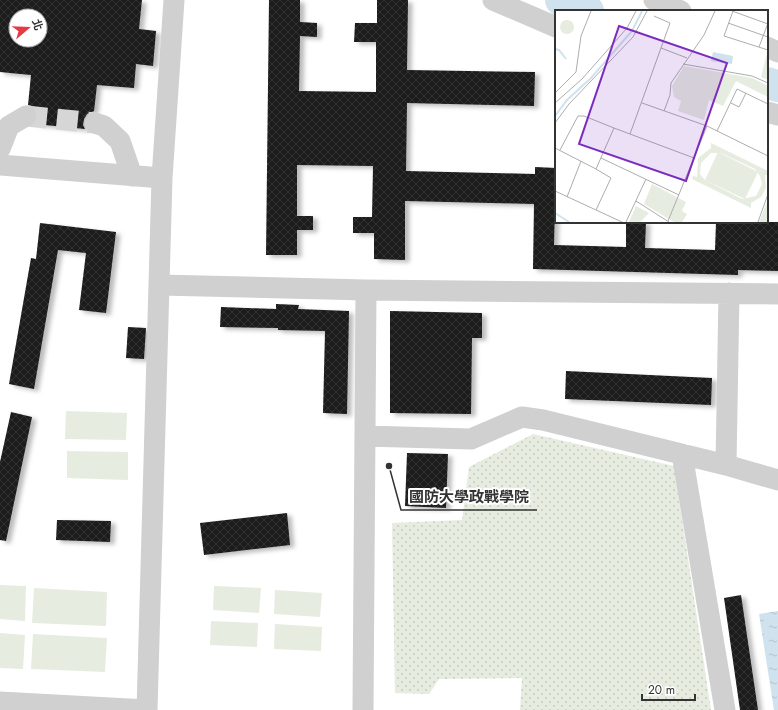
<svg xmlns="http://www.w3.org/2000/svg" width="778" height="710" viewBox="0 0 778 710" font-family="Jost,'Noto Sans TC',sans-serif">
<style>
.grass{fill:url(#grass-dots)}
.pitch{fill:#e6ecdf}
.water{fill:url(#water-ripples)}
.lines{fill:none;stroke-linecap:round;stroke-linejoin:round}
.river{stroke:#cfe2ee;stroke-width:32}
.building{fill:url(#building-cross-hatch);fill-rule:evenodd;filter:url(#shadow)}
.minor-tunnel{stroke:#d6d6d6;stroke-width:21;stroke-dasharray:21 10;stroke-linecap:butt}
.minor{stroke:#d0d0d0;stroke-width:21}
.inset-river{fill:none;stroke:#cfe2ee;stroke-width:2}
.inset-road{fill:none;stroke:#adadad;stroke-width:1}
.view{fill:#7b2cbf;fill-opacity:0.15;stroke:#7b2cbf;stroke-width:2}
.inset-edge{fill:none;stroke:#333;stroke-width:2}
.leader{fill:none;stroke:#333;stroke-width:1.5}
.callout-dot{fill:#333;stroke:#fff;stroke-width:1.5}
.callout-label{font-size:15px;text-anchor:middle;font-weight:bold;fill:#333;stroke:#fff;stroke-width:4;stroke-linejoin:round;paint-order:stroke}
</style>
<defs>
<pattern id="grass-dots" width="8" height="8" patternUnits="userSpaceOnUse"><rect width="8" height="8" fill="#e6ecdf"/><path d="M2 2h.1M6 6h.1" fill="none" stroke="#c6cbc0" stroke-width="1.8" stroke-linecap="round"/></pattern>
<pattern id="water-ripples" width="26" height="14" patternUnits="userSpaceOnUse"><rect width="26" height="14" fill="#cfe2ee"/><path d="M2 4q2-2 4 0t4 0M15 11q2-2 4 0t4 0" fill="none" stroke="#b2c2cd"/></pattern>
<pattern id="building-cross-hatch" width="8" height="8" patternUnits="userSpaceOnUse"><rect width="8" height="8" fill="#1a1a1a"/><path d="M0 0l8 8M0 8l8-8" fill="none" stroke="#333"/></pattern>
<filter id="shadow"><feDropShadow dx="4.5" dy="2.5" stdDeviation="2" flood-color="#0004"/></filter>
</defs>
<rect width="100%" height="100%" fill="#fff"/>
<path class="grass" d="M 533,434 L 674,466 L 711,710 L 520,710 L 522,678 L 439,679 L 429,694 L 395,693 L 392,523 L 462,520 L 469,467 Z"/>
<path class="pitch" d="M 66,411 L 127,413 L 126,440 L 65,439 Z
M 67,451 L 128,452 L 128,480 L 67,478 Z
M 0,585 L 26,586 L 25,621 L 0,619 Z
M 214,586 L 261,588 L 259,613 L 213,610 Z
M 34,588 L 107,592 L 106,626 L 32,623 Z
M 275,590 L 322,593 L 320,617 L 274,614 Z
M 211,621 L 258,623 L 257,647 L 210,645 Z
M 275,624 L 322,627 L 321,651 L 274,649 Z
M 0,633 L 25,635 L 23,669 L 0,668 Z
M 33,634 L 107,638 L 105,672 L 31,669 Z"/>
<path class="water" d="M 778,611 L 778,710 L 774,710 L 759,614 Z"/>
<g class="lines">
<path class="river" d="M 561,0 L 588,11
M 767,83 L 778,86"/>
</g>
<path class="building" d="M 0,0 L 142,0 L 139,29 L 156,31 L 153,66 L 136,64 L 134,88 L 97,85 L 94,111 L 87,114 L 84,119 L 83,125 L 85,129 L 35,124 L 37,122 L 38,116 L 36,110 L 32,106 L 28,105 L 31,75 L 0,72 ZM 16,16 L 40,16 L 40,40 L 16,40 Z
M 269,0 L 300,0 L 300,22 L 317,23 L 317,37 L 300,36 L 299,91 L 376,92 L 376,42 L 354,42 L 355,23 L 377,23 L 377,0 L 408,0 L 407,70 L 535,72 L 534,106 L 407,103 L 406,171 L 535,174 L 535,167 L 556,168 L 554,245 L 626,247 L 626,222 L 646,222 L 645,248 L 715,250 L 716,222 L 778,222 L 778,271 L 738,270 L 738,275 L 533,269 L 534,204 L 405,201 L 405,260 L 374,259 L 374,233 L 353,233 L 353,217 L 372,217 L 373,166 L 297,165 L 297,216 L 313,216 L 313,230 L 297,230 L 297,255 L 266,255 Z
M 40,223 L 116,232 L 106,313 L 79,310 L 86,253 L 58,250 L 34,389 L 9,384 L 31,258 L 36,259 Z
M 276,304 L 299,305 L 298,309 L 349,311 L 347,414 L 323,413 L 325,331 L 278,330 L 278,328 L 220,327 L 221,307 L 276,309 Z
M 390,311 L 482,313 L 482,338 L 472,338 L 471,414 L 390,413 Z
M 128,327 L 146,328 L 144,359 L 126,358 Z
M 566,371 L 712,378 L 711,405 L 565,399 Z
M 11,412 L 32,417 L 6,541 L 0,540 L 0,462 Z
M 407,453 L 448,454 L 446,508 L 405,506 Z
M 287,513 L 290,545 L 204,555 L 200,523 Z
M 57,520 L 111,521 L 110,542 L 56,540 Z
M 741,595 L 758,710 L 740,710 L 724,598 Z"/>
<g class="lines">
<path class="minor-tunnel" d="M 26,116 L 95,123"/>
<path class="minor" d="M 493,0 L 556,27
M 654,0 L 681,11
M 767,47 L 778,52
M 767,112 L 778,115
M 95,123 L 104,126 L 120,141 L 132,176
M 0,149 L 9,126 L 26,116
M 0,165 L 162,178 L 147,710
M 162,178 L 174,0
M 159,285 L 366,290 L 778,294
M 365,436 L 471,439 L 522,417 L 543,420 L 726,465 L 778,480
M 682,454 L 725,710
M 726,465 L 729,293
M 0,702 L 147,710
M 363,710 L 366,290"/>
</g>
<g transform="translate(555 10)">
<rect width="213" height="213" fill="#fff"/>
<path d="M 212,43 L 213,43 L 213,70 L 206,67 ZM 129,56 L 197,68 L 213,76 L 213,87 L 181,71 L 168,96 L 154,90 L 149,110 L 123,101 L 126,91 L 119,87 L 117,76 ZM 163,142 L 203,162 L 190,189 L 150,170 ZM 97,174 L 131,192 L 127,201 L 132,204 L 127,212 L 119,212 L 89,194 ZM 212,192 L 213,212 L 204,212 ZM 81,196 L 94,203 L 85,212 L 74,212 Z" fill="#e6ecdf"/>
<path d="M5 17a7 7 0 1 1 14 0a7 7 0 1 1-14 0Z" fill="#e6ecdf"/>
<path d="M 156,133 L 213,161 L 212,165 L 210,165 L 211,178 L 206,187 L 196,193 L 196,198 L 137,169 L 138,166 L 142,167 L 143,148 L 156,138 ZM 156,143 L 166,143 L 200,159 L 205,166 L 207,174 L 201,186 L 187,189 L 150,170 L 145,164 L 146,153 Z" fill="#e6ecdf" fill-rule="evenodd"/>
<path d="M 158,42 L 178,46 L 177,54 L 156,51 Z" fill="#cfe2ee"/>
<path class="inset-river" d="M 0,39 L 4,40 L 11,49M 0,106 L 12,90 L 36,68 L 77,21 L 87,1M 0,203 L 14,212"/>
<path class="inset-road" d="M 177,1 L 213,14M 178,1 L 169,26 L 213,40M 173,13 L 213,27M 204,37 L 213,13M 106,38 L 132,48M 128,54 L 197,66 L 213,73M 0,75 L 0,92M 1,82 L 21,62 L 26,26 L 36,1M 0,93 L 27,69 L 72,18 L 81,1M 87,93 L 152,116 L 213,146M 176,93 L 184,97 L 191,83M 109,101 L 115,85 L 116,73 L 149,25 L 160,1M 0,113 L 14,94 L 78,27 L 92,1M 162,121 L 182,79 L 213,94M 75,124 L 115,13 L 99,6M 0,138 L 41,159 L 59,118 L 139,148M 5,140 L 23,106 L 29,106 L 59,118M 46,148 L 124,185M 0,181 L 67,212M 12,187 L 26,151M 81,191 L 114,212M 41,200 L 56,168 L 41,159M 113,211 L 152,116M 71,212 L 91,169M 203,212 L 213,184"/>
<path class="view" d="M 64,16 L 172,53 L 131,171 L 24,134 Z"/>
<rect width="213" height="213" class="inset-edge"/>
</g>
<path class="leader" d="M389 466L401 510H537"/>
<circle class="callout-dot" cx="389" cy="466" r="4"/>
<g class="callout-label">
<text x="469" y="502">國防大學政戰學院</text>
</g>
<g transform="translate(28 28) rotate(71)"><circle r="19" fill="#ffffff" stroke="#adadad"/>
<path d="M0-3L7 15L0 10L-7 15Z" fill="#e63946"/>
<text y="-6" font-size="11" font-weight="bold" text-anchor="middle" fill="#333333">北</text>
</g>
<path d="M642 694v6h53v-6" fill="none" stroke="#333333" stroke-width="2"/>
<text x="648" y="694" font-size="12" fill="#333333" stroke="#ffffff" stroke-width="3" paint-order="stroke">20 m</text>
</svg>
